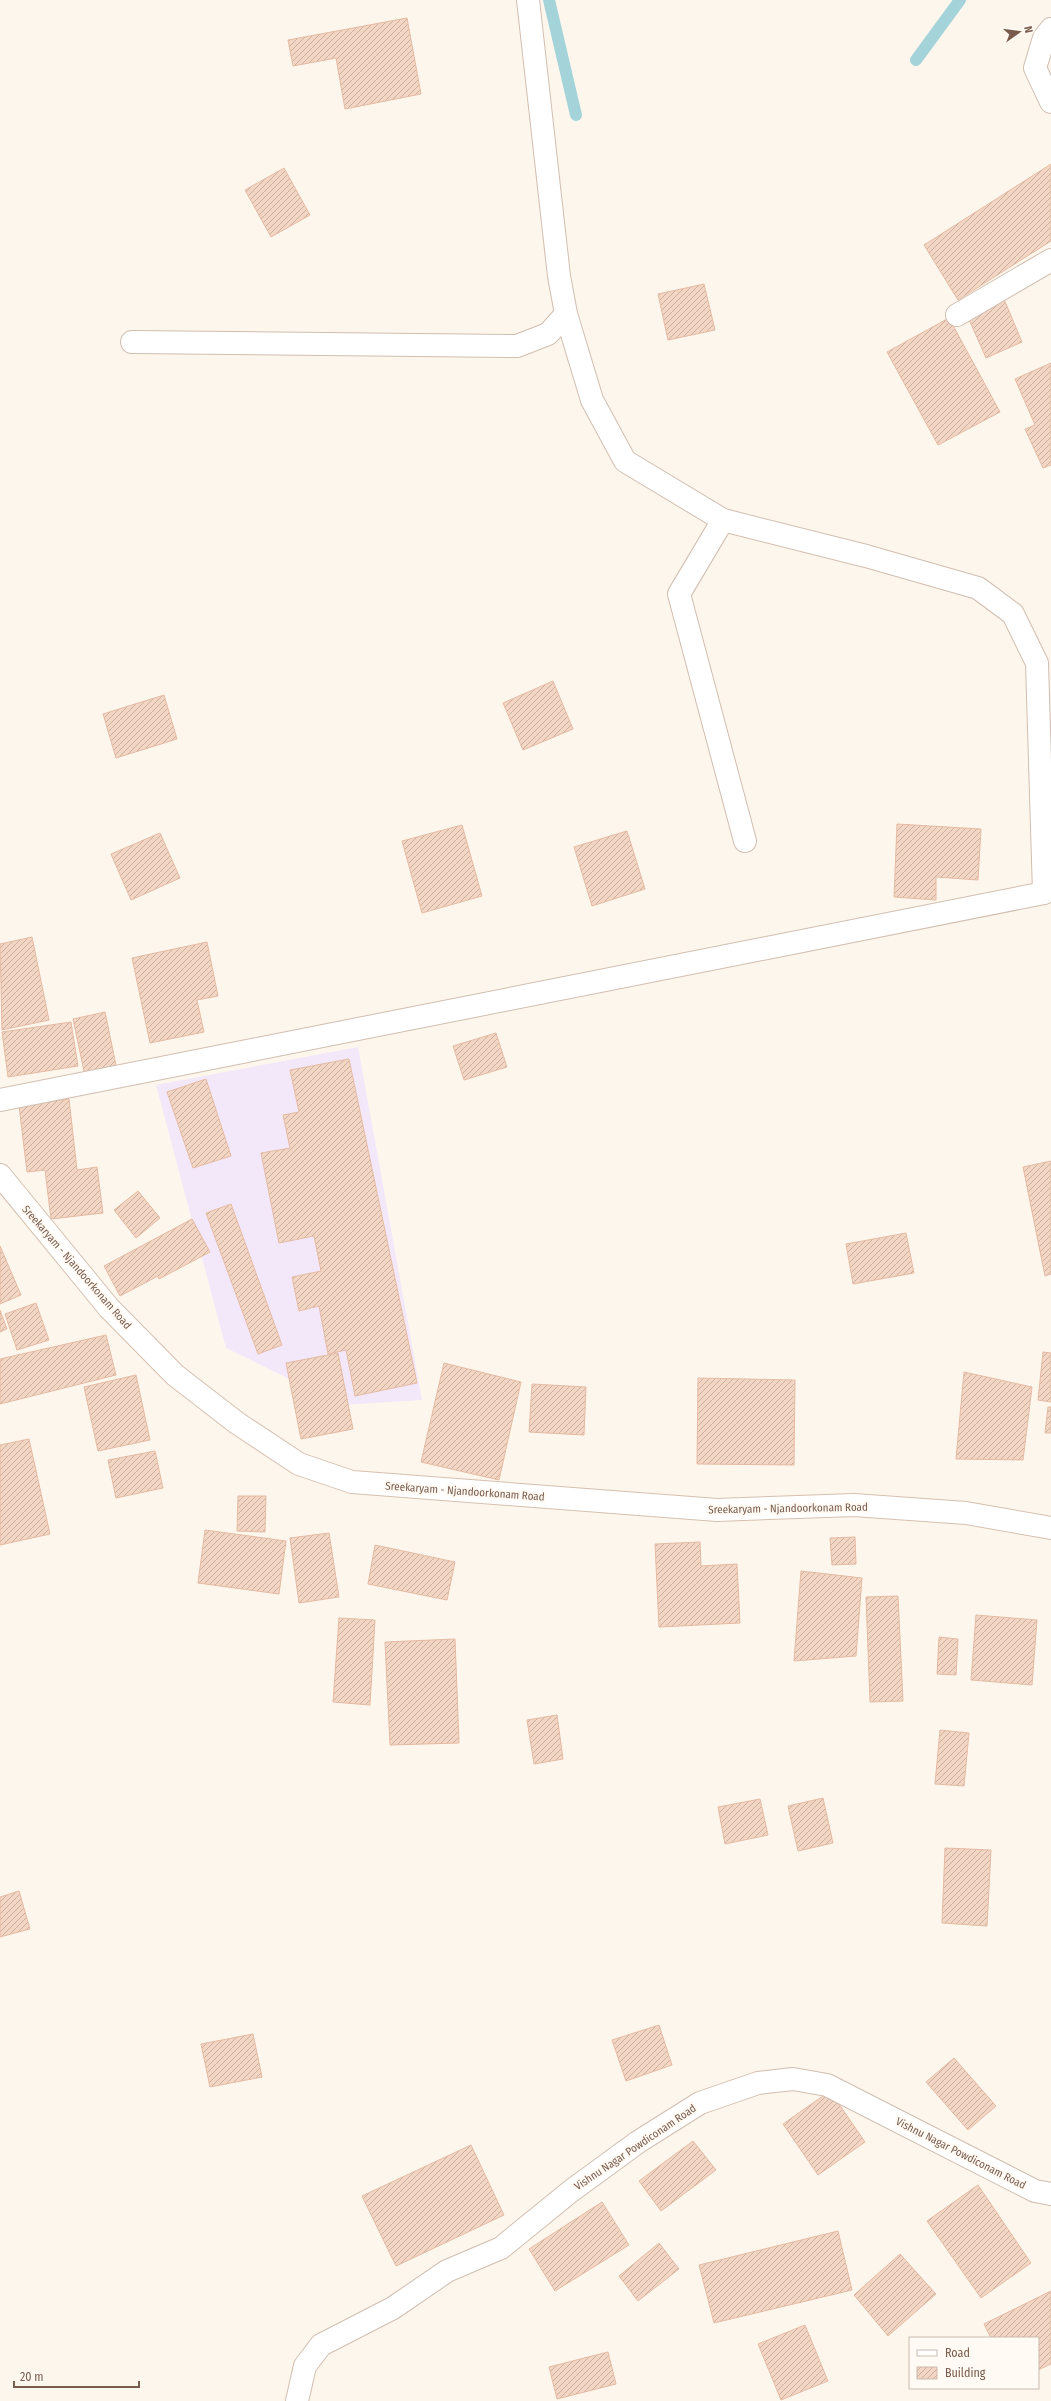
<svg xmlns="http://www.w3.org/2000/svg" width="1051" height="2401" viewBox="0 0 1051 2401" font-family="'Fira Sans Condensed',sans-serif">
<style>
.education{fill:#f3e8fa}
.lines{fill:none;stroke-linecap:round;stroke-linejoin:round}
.stream{stroke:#a5d3da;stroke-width:12}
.building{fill:url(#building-hatch);stroke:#e6bba3}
.service-casing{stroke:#d1beb0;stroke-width:24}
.minor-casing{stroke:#d1beb0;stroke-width:24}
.tertiary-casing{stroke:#d1beb0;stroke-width:24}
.secondary-casing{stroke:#d6c0b0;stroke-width:24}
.service{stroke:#fff;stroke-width:22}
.minor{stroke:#fff;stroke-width:22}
.tertiary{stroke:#fff;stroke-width:22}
.secondary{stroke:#fff;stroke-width:22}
.labels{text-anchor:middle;stroke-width:4;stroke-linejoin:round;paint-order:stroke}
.street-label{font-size:11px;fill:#7a5c4d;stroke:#fffaf3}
</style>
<defs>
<pattern id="building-hatch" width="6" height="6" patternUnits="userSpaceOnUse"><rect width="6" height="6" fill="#f3d5c3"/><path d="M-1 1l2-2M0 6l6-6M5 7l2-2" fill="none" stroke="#cab0a1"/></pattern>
</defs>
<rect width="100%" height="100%" fill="#fdf6ec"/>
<path class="education" d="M 358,1047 L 422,1400 L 343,1405 L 226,1348 L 156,1085 Z"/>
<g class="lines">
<path class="stream" d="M 549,0 L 576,115
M 916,60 L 960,0"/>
</g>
<path class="building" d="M 407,18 L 421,94 L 345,109 L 336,58 L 293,66 L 288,40 Z
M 1051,164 L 1051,241 L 958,300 L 924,245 Z
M 284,168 L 310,215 L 271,237 L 245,190 Z
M 704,284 L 715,330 L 668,340 L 658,294 Z
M 1004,299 L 1022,342 L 986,358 L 967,315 Z
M 949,318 L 1000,412 L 938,445 L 887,352 Z
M 1051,363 L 1051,465 L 1043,468 L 1025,429 L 1035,425 L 1015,379 Z
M 553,681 L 573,729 L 523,750 L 503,703 Z
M 164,695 L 177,739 L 116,758 L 103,714 Z
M 897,824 L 981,829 L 978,880 L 936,877 L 936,900 L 894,897 Z
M 462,825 L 482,896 L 422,913 L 402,841 Z
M 627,831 L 645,889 L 592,906 L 574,847 Z
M 160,833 L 180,878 L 131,900 L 111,854 Z
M 32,937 L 49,1020 L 2,1030 L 0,944 Z
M 207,942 L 218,996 L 197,1000 L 204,1032 L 150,1043 L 132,958 Z
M 105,1012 L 117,1070 L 85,1076 L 73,1019 Z
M 71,1022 L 78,1066 L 8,1077 L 2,1032 Z
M 496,1033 L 507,1067 L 464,1080 L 453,1046 Z
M 349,1059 L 417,1383 L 355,1396 L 346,1350 L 328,1354 L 319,1306 L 299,1311 L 292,1277 L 321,1271 L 314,1236 L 279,1243 L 261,1153 L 290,1148 L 283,1115 L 299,1112 L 290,1070 Z
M 206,1079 L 231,1156 L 193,1168 L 167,1092 Z
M 69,1099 L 77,1170 L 97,1167 L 103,1213 L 51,1219 L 45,1170 L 27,1172 L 19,1106 Z
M 1051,1161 L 1051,1274 L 1045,1276 L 1023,1167 Z
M 138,1191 L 160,1218 L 136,1238 L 114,1210 Z
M 231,1204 L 282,1345 L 258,1354 L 206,1213 Z
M 192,1219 L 210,1252 L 159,1279 L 158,1276 L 120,1296 L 104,1266 Z
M 906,1233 L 914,1273 L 853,1284 L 846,1244 Z
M 0,1246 L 21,1295 L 0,1304 Z
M 36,1303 L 49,1340 L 17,1350 L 5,1314 Z
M 0,1310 L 7,1329 L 0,1332 Z
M 106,1335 L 116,1375 L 0,1404 L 0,1359 Z
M 1043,1352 L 1051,1353 L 1051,1402 L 1038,1400 Z
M 338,1353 L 353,1429 L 301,1439 L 286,1363 Z
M 444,1363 L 521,1382 L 499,1480 L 421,1462 Z
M 964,1372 L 1032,1387 L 1023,1460 L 956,1459 Z
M 136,1375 L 150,1440 L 98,1451 L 84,1387 Z
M 698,1378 L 795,1380 L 794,1465 L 697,1464 Z
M 532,1384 L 586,1387 L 584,1435 L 529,1432 Z
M 1048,1407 L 1051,1407 L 1051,1433 L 1045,1433 Z
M 29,1439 L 50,1534 L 0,1545 L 0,1445 Z
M 155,1451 L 163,1488 L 116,1498 L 108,1460 Z
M 238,1496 L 266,1496 L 265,1532 L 237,1531 Z
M 205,1530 L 286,1541 L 279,1594 L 198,1583 Z
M 329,1533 L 339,1597 L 299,1603 L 290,1538 Z
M 855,1537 L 856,1564 L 832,1565 L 830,1538 Z
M 700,1542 L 701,1566 L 737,1564 L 740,1623 L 659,1627 L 655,1544 Z
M 375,1545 L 455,1562 L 447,1600 L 368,1584 Z
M 801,1571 L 862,1578 L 856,1656 L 794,1661 Z
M 898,1596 L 903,1701 L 870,1702 L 866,1597 Z
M 976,1615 L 1037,1620 L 1032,1685 L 971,1680 Z
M 339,1618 L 375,1620 L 370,1705 L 333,1702 Z
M 939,1637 L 958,1639 L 956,1675 L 937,1674 Z
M 455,1639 L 459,1743 L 390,1745 L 385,1642 Z
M 557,1715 L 563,1759 L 534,1764 L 527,1720 Z
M 940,1730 L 969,1733 L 964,1786 L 935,1784 Z
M 823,1798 L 833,1843 L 798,1851 L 788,1806 Z
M 760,1799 L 768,1835 L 725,1844 L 718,1807 Z
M 945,1848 L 991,1850 L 987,1926 L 942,1923 Z
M 19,1891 L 30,1929 L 0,1937 L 0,1897 Z
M 659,2025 L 672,2065 L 626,2081 L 612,2040 Z
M 253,2034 L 262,2077 L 210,2087 L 201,2044 Z
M 954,2058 L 996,2106 L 968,2130 L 926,2082 Z
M 830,2091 L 865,2142 L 818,2175 L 783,2124 Z
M 693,2141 L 716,2170 L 661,2211 L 639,2181 Z
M 471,2145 L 504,2215 L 396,2266 L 362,2196 Z
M 978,2185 L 1031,2263 L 981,2298 L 927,2221 Z
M 602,2202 L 629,2245 L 555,2291 L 529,2249 Z
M 838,2231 L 852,2290 L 714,2323 L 699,2265 Z
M 659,2243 L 679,2269 L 638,2301 L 619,2276 Z
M 900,2254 L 936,2294 L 888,2336 L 854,2295 Z
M 1051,2291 L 1051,2364 L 1038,2370 L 1038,2338 L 991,2338 L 984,2324 Z
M 805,2325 L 828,2381 L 781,2400 L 758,2344 Z
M 608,2352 L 616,2384 L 557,2399 L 549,2367 Z"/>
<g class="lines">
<g class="service-casing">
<path id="service" d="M 566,314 L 592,400 L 625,461 L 723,520 L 866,556 L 978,588 L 1013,614 L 1037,663 L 1044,893"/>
</g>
<g class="minor-casing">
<path id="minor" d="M 1051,29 L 1044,38 L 1035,68 L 1051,102
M 957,315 L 1051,260
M 132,342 L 517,346 L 548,334 L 566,314 L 559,276 L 528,0
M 723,520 L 679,594 L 745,841
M 0,1100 L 1044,893"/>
</g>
<g class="tertiary-casing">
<path id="tertiary" d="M 297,2401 L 305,2366 L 321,2345 L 393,2308 L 447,2271 L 501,2248 L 571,2191 L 638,2142 L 700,2103 L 758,2083 L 793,2079 L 827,2085 L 1035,2191 L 1051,2194"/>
</g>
<g class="secondary-casing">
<path id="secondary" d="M 0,1175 L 109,1308 L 175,1375 L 237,1423 L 299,1464 L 352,1482 L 717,1510 L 854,1505 L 966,1513 L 1051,1528"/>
</g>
<use href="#service" class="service"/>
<use href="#minor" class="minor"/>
<use href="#tertiary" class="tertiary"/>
<use href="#secondary" class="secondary"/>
</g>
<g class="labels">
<g class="street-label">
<text transform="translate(77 1267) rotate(49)" y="4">Sreekaryam - Njandoorkonam Road</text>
<text transform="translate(465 1491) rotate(4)" y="4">Sreekaryam - Njandoorkonam Road</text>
<text transform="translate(788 1508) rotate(-1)" y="4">Sreekaryam - Njandoorkonam Road</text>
<text transform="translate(635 2147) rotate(-34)" y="4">Vishnu Nagar Powdiconam Road</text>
<text transform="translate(961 2153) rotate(27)" y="4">Vishnu Nagar Powdiconam Road</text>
</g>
</g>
<rect x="909" y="2337" width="130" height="52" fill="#fffaf3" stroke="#cabbb1"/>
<rect x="917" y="2350" width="20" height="6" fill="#ffffff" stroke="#cabbb1"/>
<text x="945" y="2357" font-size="12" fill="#7a5c4d">Road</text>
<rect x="917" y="2367" width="20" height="12" fill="url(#building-hatch)" stroke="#cabbb1"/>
<text x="945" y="2377" font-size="12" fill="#7a5c4d">Building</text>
<g transform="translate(1019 32) rotate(76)" stroke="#fffaf3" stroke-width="3" paint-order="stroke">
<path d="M0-3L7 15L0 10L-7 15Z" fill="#7a5c4d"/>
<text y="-6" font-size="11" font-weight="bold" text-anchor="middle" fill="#7a5c4d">N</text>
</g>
<path d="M14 2381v6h125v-6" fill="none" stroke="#7a5c4d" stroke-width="2"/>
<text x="20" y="2381" font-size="12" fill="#7a5c4d" stroke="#fffaf3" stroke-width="3" paint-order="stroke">20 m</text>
</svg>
